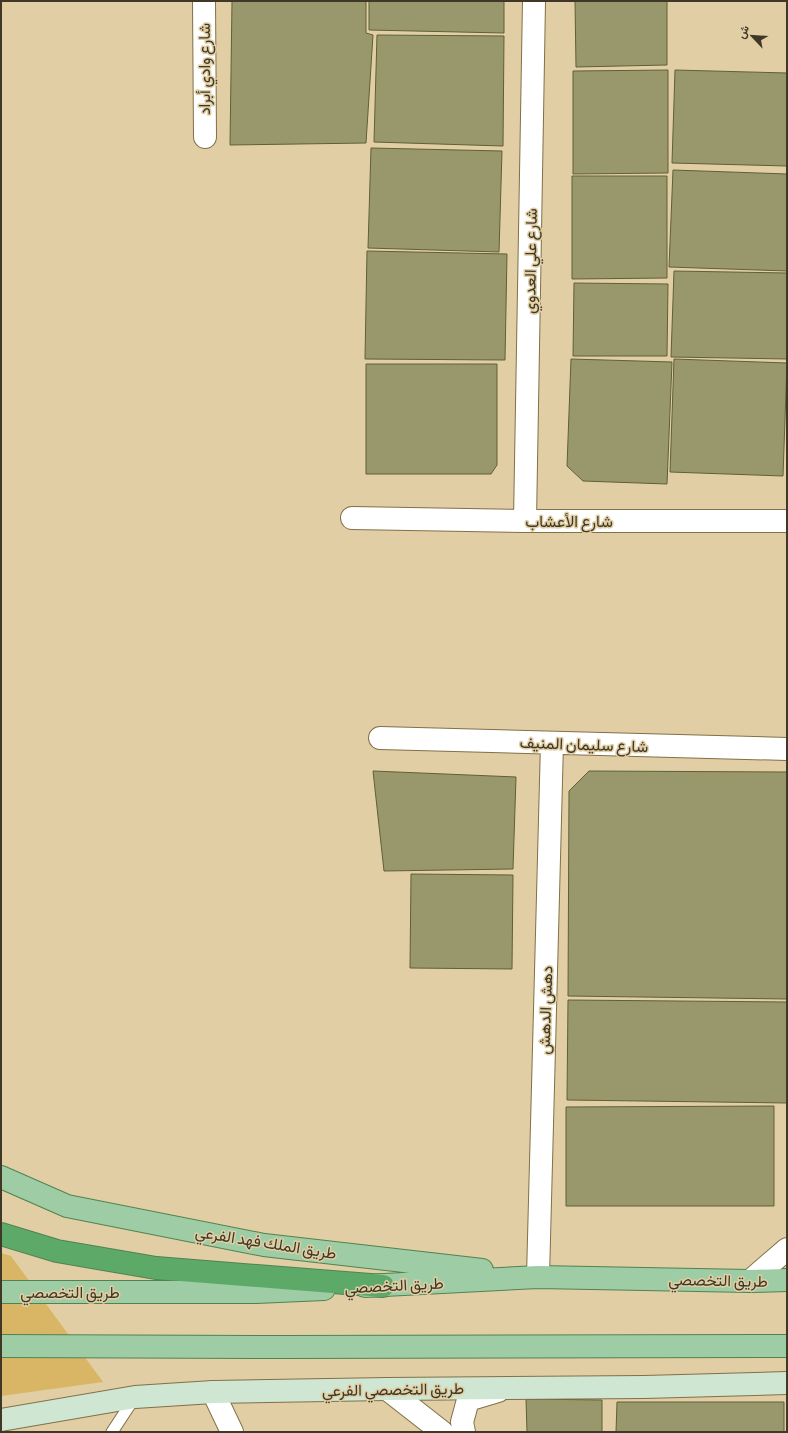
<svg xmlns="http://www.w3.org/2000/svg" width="788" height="1433" viewBox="0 0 788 1433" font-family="'Alegreya Sans',Vazirmatn,sans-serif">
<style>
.green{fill:#d8b665}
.building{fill:#99986d;stroke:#605f36}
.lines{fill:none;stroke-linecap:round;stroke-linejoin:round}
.service-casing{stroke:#817048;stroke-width:13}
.minor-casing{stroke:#817048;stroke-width:24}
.tertiary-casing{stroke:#817048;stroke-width:24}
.secondary-casing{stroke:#817048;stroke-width:24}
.primary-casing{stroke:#528251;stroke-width:24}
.motorway-casing{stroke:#528251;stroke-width:24}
.service{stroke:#fff;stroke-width:11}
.minor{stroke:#fff;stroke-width:22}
.tertiary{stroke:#fff;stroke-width:22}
.secondary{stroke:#cee6d2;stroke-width:22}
.primary{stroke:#9ecca4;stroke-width:22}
.motorway{stroke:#5daa68;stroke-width:22}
.labels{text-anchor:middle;stroke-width:3;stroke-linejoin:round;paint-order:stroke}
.street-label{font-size:16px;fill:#3f3827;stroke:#e1cea4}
</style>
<rect width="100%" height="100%" fill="#e1cea4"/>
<path class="green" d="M 1,1253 L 11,1256 L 103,1382 L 1,1396 Z"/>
<path class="building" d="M 232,1 L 366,1 L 366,33 L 373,35 L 366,143 L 230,145 Z
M 369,1 L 504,1 L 504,33 L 369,30 Z
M 575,1 L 667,1 L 667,65 L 576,67 Z
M 377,35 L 504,36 L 503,146 L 374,142 Z
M 668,70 L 668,173 L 573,174 L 573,71 Z
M 675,70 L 787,73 L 787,166 L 672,163 Z
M 371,148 L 502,151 L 499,252 L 368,248 Z
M 673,170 L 787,174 L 787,271 L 669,267 Z
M 572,176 L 667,176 L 667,278 L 572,279 Z
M 367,251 L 507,254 L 505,360 L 365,359 Z
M 674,271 L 787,273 L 787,359 L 671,357 Z
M 574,283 L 668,284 L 667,356 L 573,356 Z
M 571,359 L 672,362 L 667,484 L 583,481 L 567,466 Z
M 674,359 L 787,363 L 783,476 L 670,472 Z
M 366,364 L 497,364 L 497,465 L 491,474 L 366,474 Z
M 373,771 L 516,777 L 513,869 L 384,871 Z
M 589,771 L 786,772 L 787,774 L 787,999 L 568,996 L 569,791 Z
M 411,874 L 513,875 L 512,969 L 410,968 Z
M 568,1000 L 787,1002 L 787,1103 L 567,1100 Z
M 774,1106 L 774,1206 L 566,1206 L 566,1107 Z
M 526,1399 L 602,1400 L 602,1432 L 527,1432 Z
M 617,1402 L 784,1402 L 784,1432 L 616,1432 Z"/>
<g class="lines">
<g class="service-casing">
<path id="service" d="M 112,1432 L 135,1397"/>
</g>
<g class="minor-casing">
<path id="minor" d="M 204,1 L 205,137
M 352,518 L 525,521 L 787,521
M 525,521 L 534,1
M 380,738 L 787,749
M 538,1277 L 552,743
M 387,1389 L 442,1432
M 213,1392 L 232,1432
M 464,1432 L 462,1422 L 468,1400 L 498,1391"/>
</g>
<g class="tertiary-casing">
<path id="tertiary" d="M 750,1281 L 787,1249"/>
</g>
<g class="secondary-casing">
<path id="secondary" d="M 1,1420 L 135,1397 L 213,1392 L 387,1389 L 644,1387 L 787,1383"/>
</g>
<g class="primary-casing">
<path id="primary" d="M 1,1177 L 67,1206 L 264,1245 L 482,1270
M 365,1286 L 538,1277 L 750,1281 L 787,1280
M 1,1292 L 256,1292 L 324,1289
M 1,1346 L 284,1347 L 787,1346"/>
</g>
<g class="motorway-casing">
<path id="motorway" d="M 1,1234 L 57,1251 L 156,1268 L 383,1286"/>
</g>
<use href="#service" class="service"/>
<use href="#minor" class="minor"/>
<use href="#tertiary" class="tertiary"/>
<use href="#secondary" class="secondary"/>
<use href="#primary" class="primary"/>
<use href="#motorway" class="motorway"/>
</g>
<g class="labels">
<g class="street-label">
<text transform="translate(204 69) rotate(-90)" y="6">شارع وادي أبراد</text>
<text transform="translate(530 261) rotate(-89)" y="6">شارع علي العدوي</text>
<text x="569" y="527">شارع الأعشاب</text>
<text transform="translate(584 744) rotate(2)" y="6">شارع سليمان المنيف</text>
<text transform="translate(545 1010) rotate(-88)" y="6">دهش الدهش</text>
<text transform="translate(266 1242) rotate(9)" y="6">طريق الملك فهد الفرعي</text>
<text transform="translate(718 1280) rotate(1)" y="6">طريق التخصصي</text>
<text transform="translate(394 1285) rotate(-3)" y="6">طريق التخصصي</text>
<text x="70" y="1298">طريق التخصصي</text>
<text transform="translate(393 1389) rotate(-1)" y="6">طريق التخصصي الفرعي</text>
</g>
</g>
<rect width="788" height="1433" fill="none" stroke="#3f3827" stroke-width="4"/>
<g transform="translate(752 36) rotate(295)" stroke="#e1cea4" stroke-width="3" paint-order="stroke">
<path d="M0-3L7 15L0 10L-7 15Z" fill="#3f3827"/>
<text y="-6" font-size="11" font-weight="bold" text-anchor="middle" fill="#3f3827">ش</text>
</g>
</svg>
